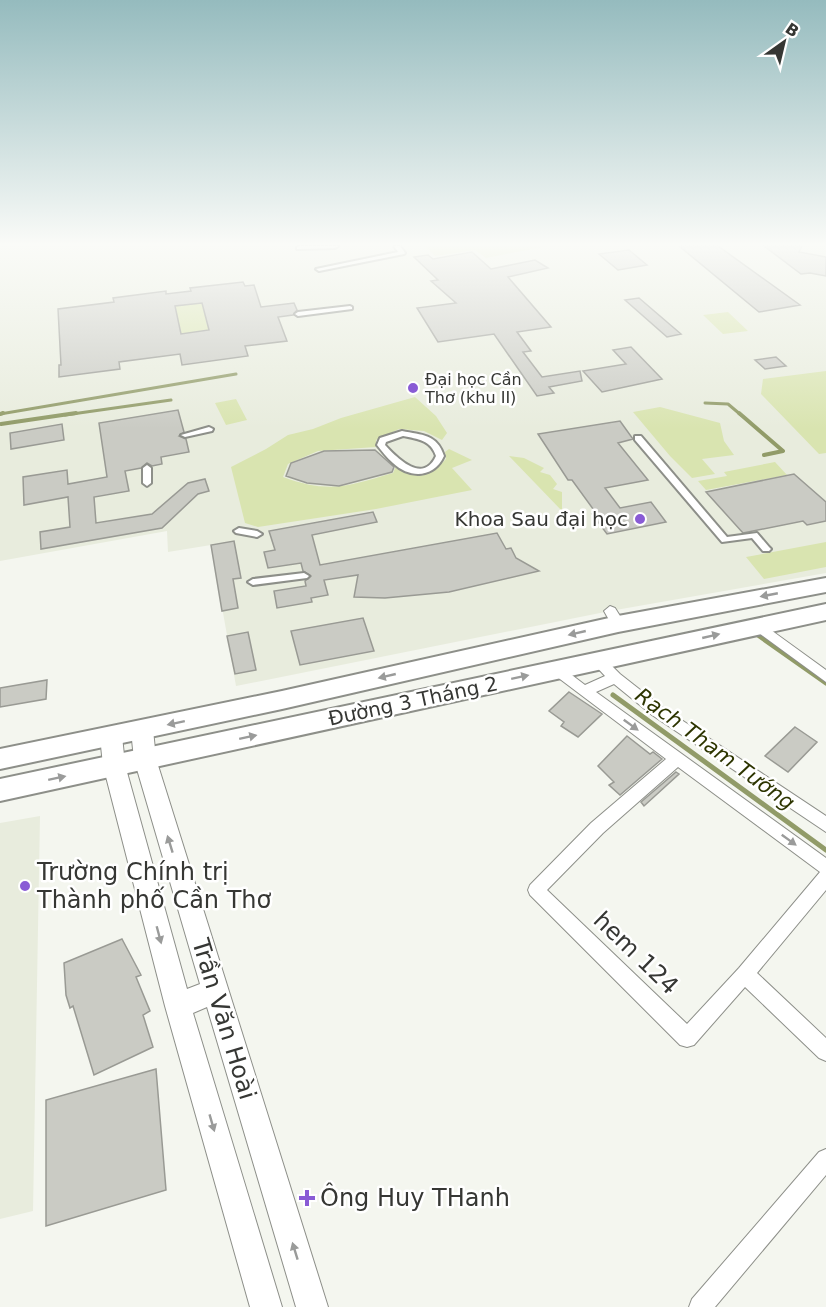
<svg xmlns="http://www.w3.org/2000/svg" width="826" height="1307" viewBox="0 0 826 1307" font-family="'DejaVu Sans',sans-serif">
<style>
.built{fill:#e8ecdd}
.green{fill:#d9e4b0}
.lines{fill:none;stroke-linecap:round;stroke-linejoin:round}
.stream-far2{stroke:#919b68;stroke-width:3}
.stream-far1{stroke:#919b68;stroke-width:4}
.stream{stroke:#919b68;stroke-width:5}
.building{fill:#cacbc4;stroke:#999a94;stroke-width:1.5;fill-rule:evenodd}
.pedestrian-casing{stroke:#8d8f89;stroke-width:4}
.minor-casing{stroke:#8d8f89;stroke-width:2}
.secondary-casing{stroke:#8d8f89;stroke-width:2}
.trunk-casing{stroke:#8d8f89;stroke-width:4}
.pedestrian{fill:#fff;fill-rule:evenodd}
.minor{fill:#fff;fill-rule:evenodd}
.secondary{fill:#fff;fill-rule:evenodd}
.trunk{fill:#fff;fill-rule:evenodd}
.oneway{fill:#9a9b9a}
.poi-dot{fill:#895bd5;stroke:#fff;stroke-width:2}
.labels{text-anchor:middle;stroke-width:5;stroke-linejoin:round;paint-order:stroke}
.far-poi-label{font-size:16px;fill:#363734;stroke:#fff;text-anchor:start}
.poi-label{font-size:20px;fill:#363734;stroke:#fff;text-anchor:end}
.street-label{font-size:20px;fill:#363734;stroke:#fff}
.water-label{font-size:21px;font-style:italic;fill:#2d3500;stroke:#fff}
.near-poi-label{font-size:24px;fill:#363734;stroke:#fff;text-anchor:start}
.near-street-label{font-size:24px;fill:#363734;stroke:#fff}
</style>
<rect width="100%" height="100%" fill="#f4f6ef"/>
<path class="built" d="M 0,246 L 826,246 L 826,573 L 610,611 L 236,686 L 211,545 L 168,552 L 167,531 L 0,561 Z
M 40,816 L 33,1211 L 0,1219 L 0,823 Z"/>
<path class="green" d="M 425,246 L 548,246 L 486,258 L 475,250 L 435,256 Z
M 236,299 L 204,311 L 207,325 L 252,333 L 181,334 L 175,305 Z
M 728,312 L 748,331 L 723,334 L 703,315 Z
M 826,371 L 826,453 L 819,454 L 761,394 L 763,379 Z
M 415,397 L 436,416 L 447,433 L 442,440 L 424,431 L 399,429 L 376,440 L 376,447 L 318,451 L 288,464 L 283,477 C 329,494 348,486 393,473 L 396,466 C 418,478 429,477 446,459 L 445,452 L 449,449 L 472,460 L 452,468 L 472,490 L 376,509 L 258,527 L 245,523 L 231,467 L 266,449 L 288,435 L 313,429 L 341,418 Z
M 236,399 L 247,420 L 226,425 L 215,403 Z
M 660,407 L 720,423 L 724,441 L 734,455 L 702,459 L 715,474 L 692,478 L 670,456 L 633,412 Z
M 509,456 L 524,458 L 544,468 L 540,472 L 550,475 L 557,484 L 553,489 L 562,492 L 562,511 Z
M 775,462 L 787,475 L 706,490 L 698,481 L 727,476 L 724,472 Z
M 826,542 L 826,567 L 764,579 L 746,557 Z"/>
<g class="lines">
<path class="stream-far2" d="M 705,403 L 728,404 L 741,415
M 0,414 L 236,374
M 65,415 L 171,400"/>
<path class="stream-far1" d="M 739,413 L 783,451 L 764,455
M 0,414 L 3,413
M 1,424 L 76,413"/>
<path class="stream" d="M 758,635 L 826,683
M 613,695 L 826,850"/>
</g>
<path class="building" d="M 679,246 L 718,246 L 800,305 L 759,312 Z
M 764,246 L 802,246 L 799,252 L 826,257 L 826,276 L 810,273 L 801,274 Z
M 629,250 L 647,265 L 618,270 L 599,254 Z
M 472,252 L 491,269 L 535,260 L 548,268 L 508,277 L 551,327 L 517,332 L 531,351 L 523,352 L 542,377 L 580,371 L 582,381 L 549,387 L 554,393 L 537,396 L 494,334 L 438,342 L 417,308 L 456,303 L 431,281 L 438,280 L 414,257 L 428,255 L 433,259 Z
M 243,282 L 245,286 L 254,285 L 261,307 L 294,303 L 297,310 L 293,315 L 278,317 L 287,341 L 245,346 L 248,356 L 182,365 L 180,354 L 119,362 L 120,369 L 59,377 L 59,365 L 61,365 L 58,309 L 114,302 L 113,298 L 166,291 L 166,294 L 191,291 L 190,288 ZM 202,303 L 209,330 L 181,334 L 175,306 Z
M 639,298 L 681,334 L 667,337 L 625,300 Z
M 631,347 L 662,379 L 602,392 L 583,371 L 626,364 L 613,350 Z
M 776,357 L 786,366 L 765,369 L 755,360 Z
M 178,410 L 184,432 L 179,436 L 186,439 L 189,452 L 161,457 L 162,464 L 152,466 L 147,463 L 141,468 L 125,471 L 129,491 L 94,497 L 96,523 L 152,514 L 188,483 L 205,479 L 209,491 L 198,494 L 162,528 L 41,549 L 40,532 L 70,527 L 68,497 L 24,505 L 23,477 L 67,470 L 68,484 L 107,477 L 99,423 Z
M 620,421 L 633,439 L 618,443 L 648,480 L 605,488 L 620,508 L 651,502 L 666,522 L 607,534 L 592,514 L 596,513 L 572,480 L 568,480 L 538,434 Z
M 62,424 L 64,440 L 11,449 L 10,433 Z
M 375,450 L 394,467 L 392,472 L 339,486 L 307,483 L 286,476 L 291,463 L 324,451 Z
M 794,474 L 826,502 L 826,521 L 807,525 L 803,521 L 743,533 L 706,492 Z
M 373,512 L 377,522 L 312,535 L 320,565 L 497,533 L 506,549 L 511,548 L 516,558 L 539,571 L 449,592 L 385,598 L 354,597 L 358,575 L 324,580 L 328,595 L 311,598 L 312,602 L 277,608 L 274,591 L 306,586 L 305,581 L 311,576 L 303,571 L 301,563 L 268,568 L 264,552 L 275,550 L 269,531 Z
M 234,541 L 241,578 L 233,579 L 238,608 L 222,611 L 211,545 Z
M 363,618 L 374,651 L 300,665 L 291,631 Z
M 248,632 L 256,670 L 235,674 L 227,636 Z
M 47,680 L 46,699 L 0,707 L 0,688 Z
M 569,692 L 602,714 L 578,737 L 561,726 L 564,722 L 549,711 Z
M 795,727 L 817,742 L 788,772 L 765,756 Z
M 627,736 L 650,754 L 653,752 L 662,759 L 620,795 L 609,785 L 614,782 L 598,766 Z
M 676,772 L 679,774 L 644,806 L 641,802 Z
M 122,939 L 141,975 L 136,977 L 150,1011 L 143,1015 L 153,1047 L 94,1075 L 73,1006 L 70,1008 L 66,995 L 64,963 Z
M 156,1069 L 166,1190 L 46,1226 L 46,1100 Z"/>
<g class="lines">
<g class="pedestrian-casing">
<path id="pedestrian" d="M 299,246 L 338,246 L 335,248 L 297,249 L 297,247 Z
M 394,246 L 400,246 L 405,253 L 404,254 L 319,271 L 316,269 L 398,252 Z
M 350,306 L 352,307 L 352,309 L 298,316 L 295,314 L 298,312 Z
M 209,427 L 213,429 L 212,431 L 185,437 L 181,435 Z
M 402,431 C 422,435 437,434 444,456 C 434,478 410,479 393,463 C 387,458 382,451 377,445 L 380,438 ZM 403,436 C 418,439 431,440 436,456 C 423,484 398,459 385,445 L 386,442 Z
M 635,436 L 641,436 L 727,537 L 757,533 L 769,547 L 771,549 L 769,551 L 763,551 L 752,538 L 722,542 L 635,440 Z
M 147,465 L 151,468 L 151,483 L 147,486 L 143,483 L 143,468 Z
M 239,528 L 257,531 L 262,534 L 257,537 L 236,533 L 234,531 Z
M 304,573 L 309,576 L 307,578 L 253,585 L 248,582 L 253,579 Z"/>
</g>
<g class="minor-casing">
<path id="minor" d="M 610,606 L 615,608 L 625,624 L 623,627 L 613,627 L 604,611 Z
M 757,620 L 826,670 L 826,682 L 752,628 L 750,625 L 752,622 Z
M 599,657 L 604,658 L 620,674 L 662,707 L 826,816 L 826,832 L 652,715 L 614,684 L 596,692 L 826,858 L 826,890 L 757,973 L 826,1038 L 826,1061 L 819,1058 L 745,987 L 694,1045 L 687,1047 L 680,1045 L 530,895 L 528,890 L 530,885 L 591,823 L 666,759 L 548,670 L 550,666 L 560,666 L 585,685 L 605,676 L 592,662 ZM 678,767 L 820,872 L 739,968 L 687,1024 L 547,890 L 603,833 Z
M 826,1149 L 826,1175 L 715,1307 L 689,1307 L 692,1299 L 819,1152 Z"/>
</g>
<g class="secondary-casing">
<path id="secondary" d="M 142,722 L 149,724 L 153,730 L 156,759 L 328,1307 L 296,1307 L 207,1007 L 193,1013 L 282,1307 L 250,1307 L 165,1006 L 103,765 L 100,736 L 104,730 L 111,728 L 118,730 L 122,736 L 125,765 L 187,989 L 200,984 L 134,759 L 131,730 L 135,724 Z"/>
</g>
<g class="trunk-casing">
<path id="trunk" d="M 826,578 L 826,592 L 618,632 L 282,709 L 0,769 L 0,749 L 282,691 L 618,616 Z
M 826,604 L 826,620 L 0,801 L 0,779 Z"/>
</g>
<use href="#pedestrian" class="pedestrian"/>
<use href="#minor" class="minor"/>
<use href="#secondary" class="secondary"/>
<use href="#trunk" class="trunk"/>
</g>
<defs><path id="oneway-solid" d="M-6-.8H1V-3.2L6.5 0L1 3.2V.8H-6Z" transform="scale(1.5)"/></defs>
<g class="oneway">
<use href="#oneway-solid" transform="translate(769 595) rotate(169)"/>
<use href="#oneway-solid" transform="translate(577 633) rotate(167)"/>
<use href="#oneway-solid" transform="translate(711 636) rotate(-13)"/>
<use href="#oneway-solid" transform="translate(387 676) rotate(167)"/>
<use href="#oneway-solid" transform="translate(520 677) rotate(-12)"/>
<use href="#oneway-solid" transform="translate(176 723) rotate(168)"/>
<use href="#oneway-solid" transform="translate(631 725) rotate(36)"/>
<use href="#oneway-solid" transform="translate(248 737) rotate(-12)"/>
<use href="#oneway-solid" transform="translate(57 778) rotate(-12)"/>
<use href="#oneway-solid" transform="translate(789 840) rotate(36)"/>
<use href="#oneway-solid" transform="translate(170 844) rotate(-107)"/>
<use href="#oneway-solid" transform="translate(159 935) rotate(75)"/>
<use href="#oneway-solid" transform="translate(212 1123) rotate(74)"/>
<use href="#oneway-solid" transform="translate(295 1251) rotate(-107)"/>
</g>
<linearGradient id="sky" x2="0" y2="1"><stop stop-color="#95bbbe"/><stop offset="0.57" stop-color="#fafbf8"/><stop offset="1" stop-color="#fafbf8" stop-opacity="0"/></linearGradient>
<rect width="826" height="429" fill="url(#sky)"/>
<g class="poi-dot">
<circle cx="413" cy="388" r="6"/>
<circle cx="640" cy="519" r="6"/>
<circle cx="25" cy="886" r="6"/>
<path d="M304 1189h6v6h6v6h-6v6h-6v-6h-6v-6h6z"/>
</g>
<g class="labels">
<g class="far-poi-label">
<text x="425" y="385">Đại học Cần<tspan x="425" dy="18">Thơ (khu II)</tspan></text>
</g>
<g class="poi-label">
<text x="628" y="526">Khoa Sau đại học</text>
</g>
<g class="street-label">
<text transform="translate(413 701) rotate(-12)" y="7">Đường 3 Tháng 2</text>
</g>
<g class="water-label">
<text transform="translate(715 749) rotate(36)" y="7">Rạch Tham Tướng</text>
</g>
<g class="near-poi-label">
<text x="37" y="880">Trường Chính trị<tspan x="37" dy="28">Thành phố Cần Thơ</tspan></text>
<text x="320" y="1206">Ông Huy THanh</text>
</g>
<g class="near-street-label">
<text transform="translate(636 953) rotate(44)" y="8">hem 124</text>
<text transform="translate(224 1019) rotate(73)" y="8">Trần Văn Hoài</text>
</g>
</g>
<g transform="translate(784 42) rotate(34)" stroke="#ffffff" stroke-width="4.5" paint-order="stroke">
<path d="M0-4.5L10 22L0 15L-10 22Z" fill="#363734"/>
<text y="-9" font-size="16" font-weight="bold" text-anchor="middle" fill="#363734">B</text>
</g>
</svg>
